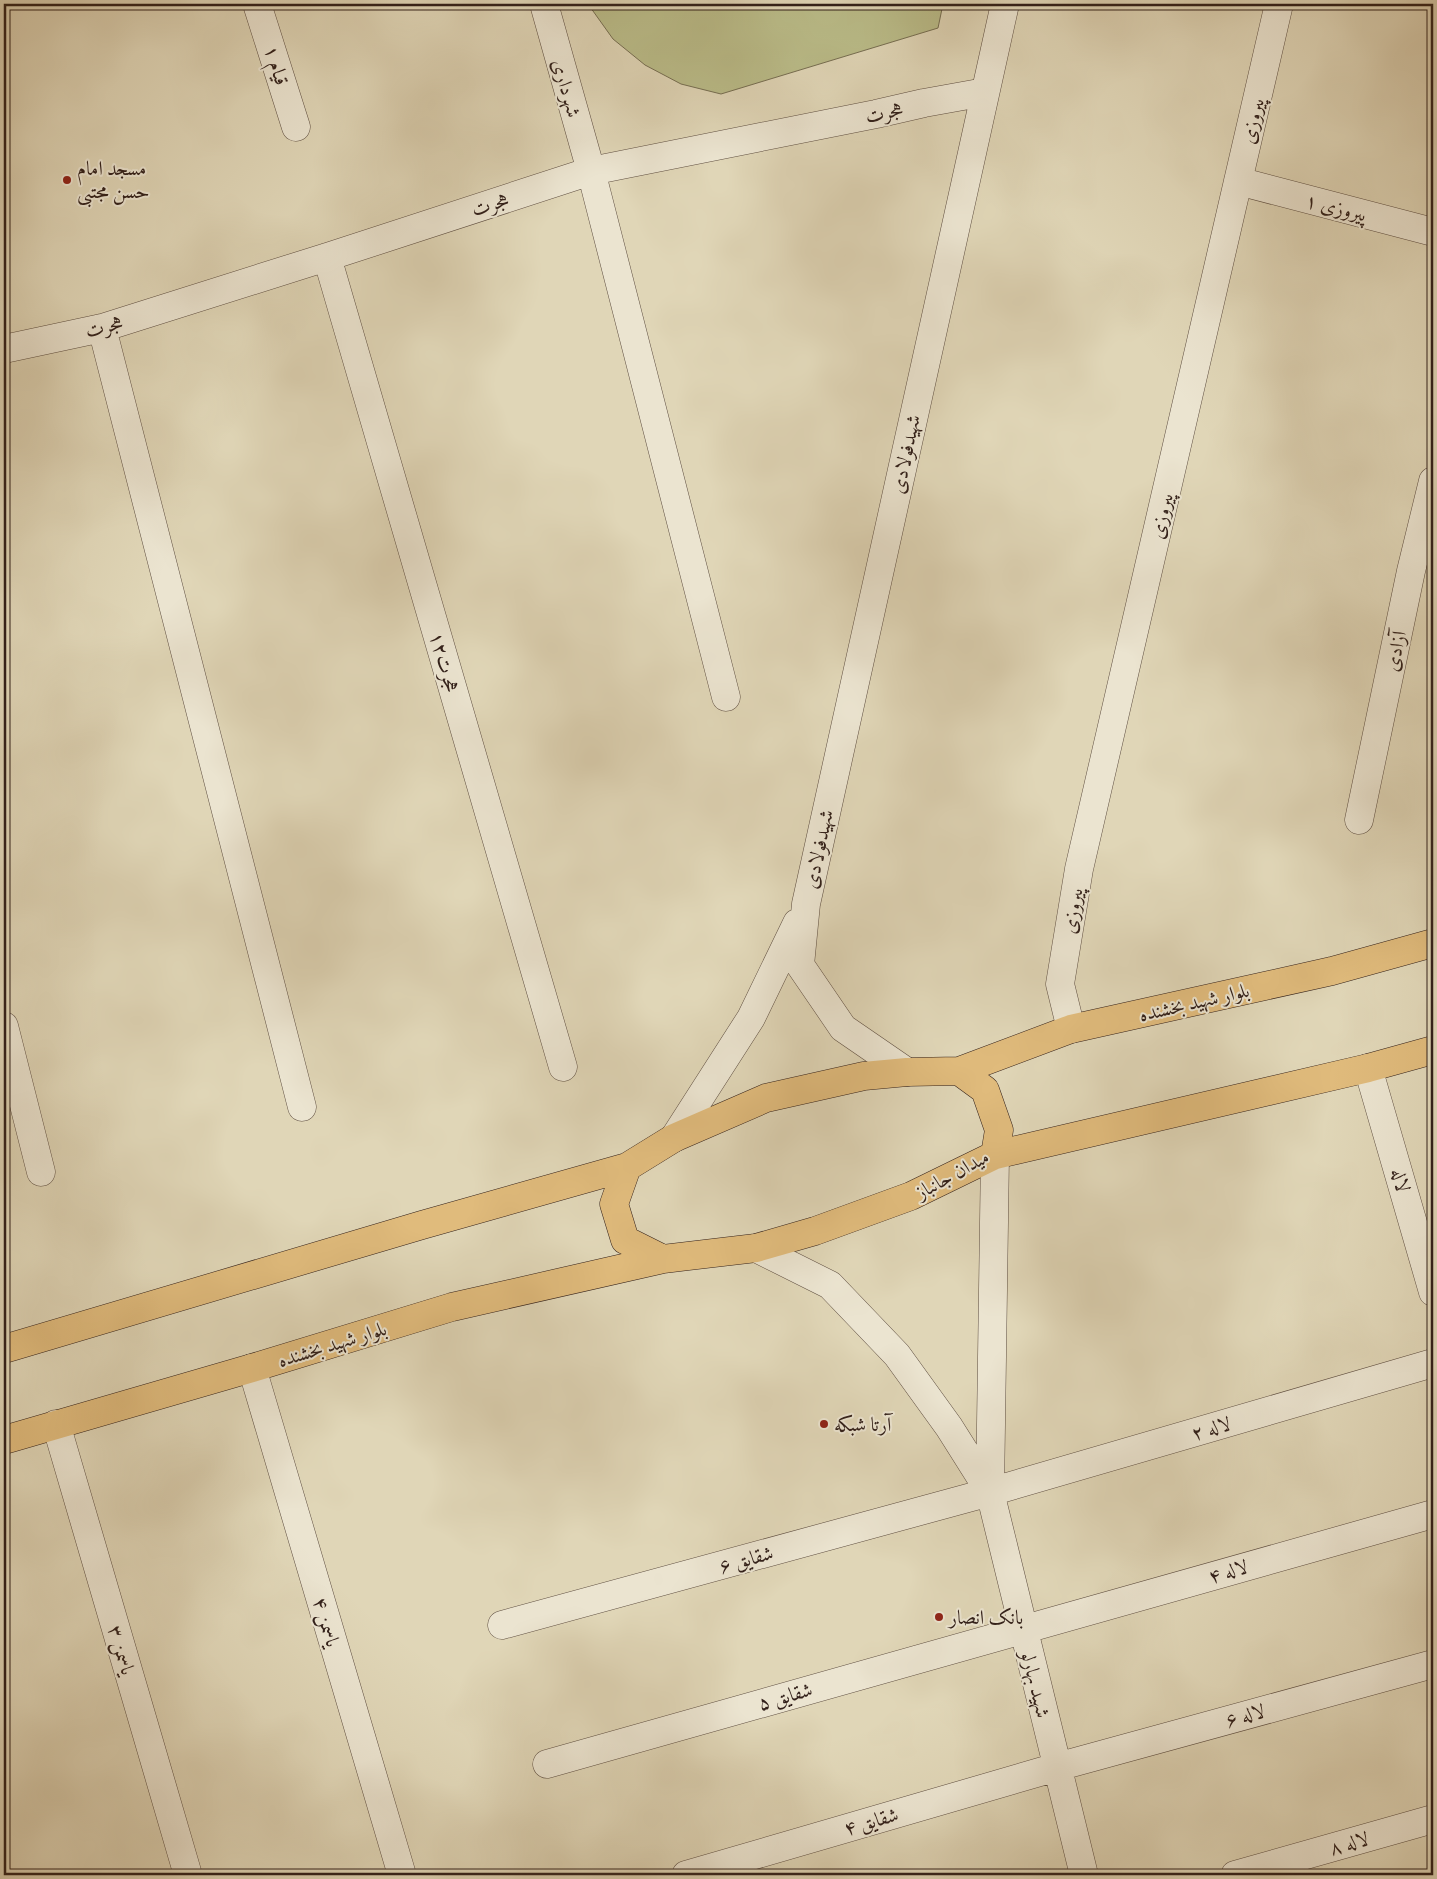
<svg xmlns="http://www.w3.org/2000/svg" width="1437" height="1879" viewBox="0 0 1437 1879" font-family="'IM FELL Great Primer',Amiri,serif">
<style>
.green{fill:#babc89;stroke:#766e52}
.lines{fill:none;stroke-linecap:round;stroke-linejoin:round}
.minor-casing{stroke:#5e4e41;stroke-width:29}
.major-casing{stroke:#32201a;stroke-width:29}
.minor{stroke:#ebe4d0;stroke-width:28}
.major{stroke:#e0bb7c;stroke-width:28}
.poi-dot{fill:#8f2418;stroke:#ebe4d0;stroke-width:2}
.labels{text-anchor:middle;stroke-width:4;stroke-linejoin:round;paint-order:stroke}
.street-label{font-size:20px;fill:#32201a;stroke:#ebe4d0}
.poi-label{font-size:20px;fill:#32201a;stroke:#ebe4d0;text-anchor:start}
</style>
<rect width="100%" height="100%" fill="#e0d6b7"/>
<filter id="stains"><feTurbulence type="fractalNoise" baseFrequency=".004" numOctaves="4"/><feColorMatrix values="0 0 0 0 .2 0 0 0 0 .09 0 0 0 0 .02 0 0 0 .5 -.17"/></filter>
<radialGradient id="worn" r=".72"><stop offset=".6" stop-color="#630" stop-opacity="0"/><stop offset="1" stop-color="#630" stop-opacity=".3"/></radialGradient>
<path class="green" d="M 588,4 L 943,4 L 938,28 L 721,94 L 681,84 L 645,65 L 613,39 Z"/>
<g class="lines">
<g class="minor-casing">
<path id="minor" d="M 257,4 L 296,127
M 544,4 L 591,171 L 726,697
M 1238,181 L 1433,232
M 327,257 L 563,1067
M 102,328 L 302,1107
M 4,349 L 102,328 L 327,257 L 591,171 L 876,114 L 924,103 L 985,92
M 1359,820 L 1411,571 L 1433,481
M 4,1026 L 41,1172
M 1071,1029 L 1060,984 L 1079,869 L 1279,4
M 1368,1068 L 1433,1292
M 907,1072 L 843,1028 L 800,965 L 806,904 L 1005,4
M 674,1138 L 751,1018 L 797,923
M 995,1155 L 990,1492 L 1084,1875
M 756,1248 L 830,1285 L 897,1355 L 949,1427 L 990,1492
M 252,1368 L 402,1875
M 56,1424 L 188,1875
M 502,1625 L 990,1492 L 1433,1363
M 547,1764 L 1433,1514
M 686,1875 L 1057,1767 L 1433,1664
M 1235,1875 L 1433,1819"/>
</g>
<g class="major-casing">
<path id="major" d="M 959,1071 L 985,1090 L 999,1130 L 995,1155 L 911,1196 L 815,1231 L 756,1248 L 663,1259 L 625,1240 L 614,1204 L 627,1167 L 674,1138 L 766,1098 L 864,1076 L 907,1072 Z
M 959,1071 L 1071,1029 L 1332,971 L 1433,943
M 995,1155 L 1368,1068 L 1433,1050
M 4,1349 L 422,1225 L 627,1167
M 4,1440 L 252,1368 L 452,1307 L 663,1259"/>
</g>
<use href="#minor" class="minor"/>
<use href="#major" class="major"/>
</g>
<g class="poi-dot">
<circle cx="67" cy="180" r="5"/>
<circle cx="824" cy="1424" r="5"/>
<circle cx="939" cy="1617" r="5"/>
</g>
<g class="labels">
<g class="street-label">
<text transform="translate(277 65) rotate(73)" y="7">قیام ۱</text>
<text transform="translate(567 88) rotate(74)" y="7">شهرداری</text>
<text transform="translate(884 112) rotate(-13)" y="7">هجرت</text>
<text transform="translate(1252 121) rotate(-77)" y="7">پیروزی</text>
<text transform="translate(490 204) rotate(-18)" y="7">هجرت</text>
<text transform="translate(1336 207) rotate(14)" y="7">پیروزی ۱</text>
<text transform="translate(104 326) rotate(-15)" y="7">هجرت</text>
<text transform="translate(905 454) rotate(-78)" y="7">شهیدفولادی</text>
<text transform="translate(1161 516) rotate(-77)" y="7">پیروزی</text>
<text transform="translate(1395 651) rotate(-78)" y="7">آزادی</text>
<text transform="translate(445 662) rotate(74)" y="7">هجرت۱۲</text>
<text transform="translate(818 849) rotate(-78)" y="7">شهیدفولادی</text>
<text transform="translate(1072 911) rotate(-81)" y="7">پیروزی</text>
<text transform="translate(1194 1002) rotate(-13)" y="7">بلوار شهید بخشنده</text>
<text transform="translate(952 1174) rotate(-29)" y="7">میدان جانباز</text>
<text transform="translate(1401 1180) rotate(74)" y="7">لاله</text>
<text transform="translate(332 1344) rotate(-17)" y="7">بلوار شهید بخشنده</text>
<text transform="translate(1211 1428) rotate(-16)" y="7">لاله ۲</text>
<text transform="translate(746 1559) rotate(-15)" y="7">شقایق ۶</text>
<text transform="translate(1228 1571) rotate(-16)" y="7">لاله ۴</text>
<text transform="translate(327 1622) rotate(74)" y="7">یاسمن ۴</text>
<text transform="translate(122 1650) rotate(74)" y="7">یاسمن ۳</text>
<text transform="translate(1036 1684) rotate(76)" y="7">شهید بهارلو</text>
<text transform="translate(785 1696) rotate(-16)" y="7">شقایق ۵</text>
<text transform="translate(1245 1715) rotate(-15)" y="7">لاله ۶</text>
<text transform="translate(871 1821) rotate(-16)" y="7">شقایق ۴</text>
<text transform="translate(1349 1843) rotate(-16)" y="7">لاله ۸</text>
</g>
<g class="poi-label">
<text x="77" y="175">مسجد امام<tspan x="77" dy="23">حسن مجتبی</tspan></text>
<text x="834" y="1431">آرتا شبکه</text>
<text x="949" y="1624">بانک انصار</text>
</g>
</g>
<rect width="1437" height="1879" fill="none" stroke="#e0d6b7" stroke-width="20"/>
<rect x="5" y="5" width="1427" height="1869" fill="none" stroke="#32201a" stroke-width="2.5"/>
<rect x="10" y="10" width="1417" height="1859" fill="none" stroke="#32201a"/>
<rect width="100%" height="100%" filter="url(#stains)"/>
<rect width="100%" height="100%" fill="url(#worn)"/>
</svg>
